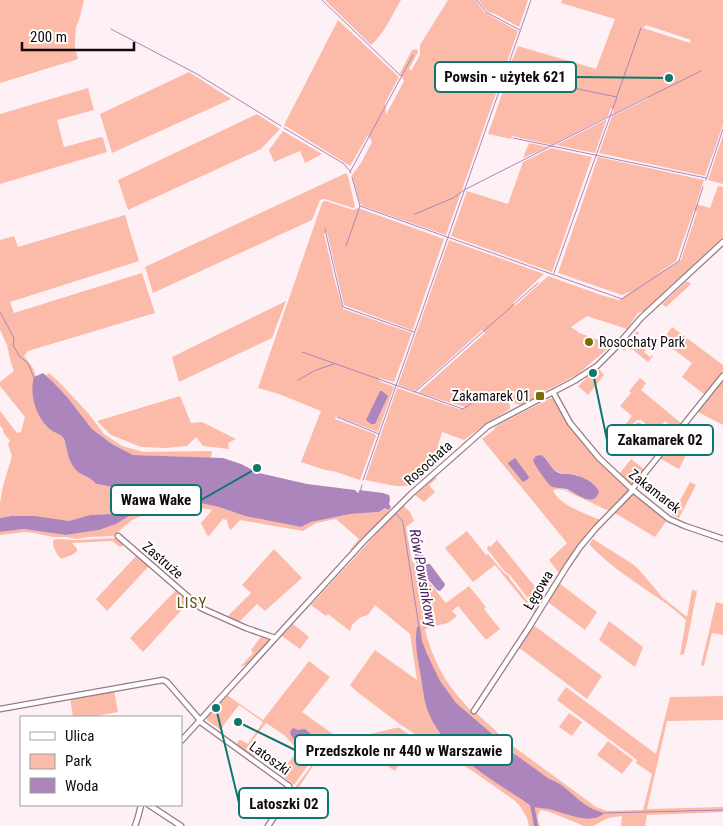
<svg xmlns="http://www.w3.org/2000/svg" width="723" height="826" viewBox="0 0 723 826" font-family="'Roboto Condensed',sans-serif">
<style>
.green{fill:#fbbba8;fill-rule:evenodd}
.water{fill:#ab85bb}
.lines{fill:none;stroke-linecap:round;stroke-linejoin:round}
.stream{stroke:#ab85bb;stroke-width:1}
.canal{stroke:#ab85bb;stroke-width:4}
.minor-casing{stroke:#977a83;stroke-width:7}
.minor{stroke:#fff;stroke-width:4.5}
.poi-dot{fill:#7c6c06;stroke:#fff;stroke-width:2}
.labels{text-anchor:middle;stroke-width:4;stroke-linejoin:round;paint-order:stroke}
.poi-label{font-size:14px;fill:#13090d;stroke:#fff;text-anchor:start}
.street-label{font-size:14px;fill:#13090d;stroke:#fff}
.water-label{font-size:15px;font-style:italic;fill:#512063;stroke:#fff}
.neighbourhood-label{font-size:15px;letter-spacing:1px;fill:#5a4f10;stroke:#fff}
.leader{fill:none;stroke:#0f766e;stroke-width:2}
.callout-dot{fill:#0f766e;stroke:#fff;stroke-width:2}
.callout{fill:#fff;stroke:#0f766e;stroke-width:2}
.callout-label{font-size:15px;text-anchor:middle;font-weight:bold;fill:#13090d}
</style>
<rect width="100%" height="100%" fill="#fef1f5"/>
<path class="green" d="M 0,0 L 84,0 L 79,20 L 76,27 L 75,43 L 75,48 L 78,59 L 0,83 Z
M 325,0 L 401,0 C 392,15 384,34 371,45 Z
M 448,0 L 476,0 L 484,12 L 518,31 L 446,235 L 363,206 L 360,203 L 352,175 L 361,163 L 372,142 L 368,135 L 350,166 L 284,125 L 338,20 L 399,77 L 385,103 L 386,115 L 404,81 L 400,73 L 412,50 L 417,49 L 418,52 L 409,69 L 411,71 L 420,55 L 420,45 Z
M 479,0 L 528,0 L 519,27 L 495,14 C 487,13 482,6 479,0 Z
M 562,0 L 723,0 L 723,125 L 705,176 L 599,153 L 612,116 L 649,98 L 647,97 L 613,114 L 614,109 L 611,108 L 608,116 L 552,145 L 512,136 L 511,139 L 488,134 L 509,74 L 507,72 L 518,46 L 596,69 L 615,19 L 561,3 ZM 646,25 L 691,40 L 690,43 L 643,28 Z
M 189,72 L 231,99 L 112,153 L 100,114 Z
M 88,88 L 94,110 L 57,120 L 64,147 L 101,137 L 103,138 L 107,152 L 0,184 L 0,114 Z
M 257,114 L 280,129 L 261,149 L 128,210 L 118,180 Z
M 607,119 L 595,153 L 556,145 Z
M 283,131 L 322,154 L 305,163 L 300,151 L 274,162 L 269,150 Z
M 723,135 L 723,184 L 708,180 Z
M 529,143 L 548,147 L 523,158 Z
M 551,148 L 592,157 L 552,272 L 451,236 L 467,191 L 508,204 L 523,162 Z
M 598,157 L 704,180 L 696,204 L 710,208 L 718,186 L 723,187 L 723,237 L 644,311 L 638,313 L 627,329 L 587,316 L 571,327 L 577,331 L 577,332 L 612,345 L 578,374 L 533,398 L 533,399 L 524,404 L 520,405 L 486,396 L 486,397 L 510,404 L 510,409 L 484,425 L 464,440 L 442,432 L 438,446 L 451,451 L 412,486 L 396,486 L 365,480 L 397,388 L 459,409 L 463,409 L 465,407 L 418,393 L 485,333 L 482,330 L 415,391 L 398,385 L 449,240 L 544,274 L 513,303 L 515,306 L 548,276 L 601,295 L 619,300 L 631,291 L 622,295 L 558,273 ZM 694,210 L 697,212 L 681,260 L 654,276 L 676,261 Z
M 346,173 L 348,176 L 355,207 L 353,208 L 325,199 L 320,200 L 312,220 L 153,293 L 145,267 Z
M 324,201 L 326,201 L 353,210 L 358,208 L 444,239 L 413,329 L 412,330 L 344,305 L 327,232 L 324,234 L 336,285 L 343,309 L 412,333 L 394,382 L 379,378 L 379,381 L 394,387 L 378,432 L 336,416 L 335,419 L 375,434 L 376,436 L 360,480 L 333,471 L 325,470 L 301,462 L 321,411 L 279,394 L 258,388 L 322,203 Z
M 125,215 L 139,261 L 10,302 L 14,313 L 142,273 L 155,313 L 28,351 L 24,356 L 33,368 L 36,376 L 34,377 L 51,430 C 56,432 62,435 64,440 C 69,451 67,459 77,470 C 82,476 91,477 96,484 C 110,486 115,487 125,496 L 127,504 L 121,511 L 111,514 L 90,515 L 69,521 L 11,516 L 0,518 L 0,503 L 3,486 L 12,456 L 8,444 L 10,441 L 3,432 L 3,429 L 0,426 L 0,411 L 17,433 L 21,432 L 25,417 L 0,386 L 0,382 L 14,371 L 11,363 L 7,345 L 0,330 L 0,240 L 14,236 L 18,247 Z
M 687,281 L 691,284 L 666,307 L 662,304 Z
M 286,301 L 272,338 L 179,382 L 172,357 Z
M 672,327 L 723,365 L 723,373 L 705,395 L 682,377 L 692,363 L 662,341 Z
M 637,331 L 639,333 L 634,339 L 635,341 L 631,346 L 634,349 L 639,344 L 646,350 L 644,352 L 650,357 L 652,355 L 653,356 L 648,362 L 628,346 L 624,351 L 622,349 Z
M 599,369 L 604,375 L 588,395 L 578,386 C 584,382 586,377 591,374 L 592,375 L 595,373 L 595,372 Z
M 49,373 L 58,381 L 88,413 L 104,434 L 122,446 L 144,452 L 212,451 L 211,458 L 133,455 L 112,444 L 92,429 L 68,398 L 46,375 Z
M 640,378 L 646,383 L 641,390 L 682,424 L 677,431 L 665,421 L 656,431 L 666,440 L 670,435 L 672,436 L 668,442 L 641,420 L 637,420 L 629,427 L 625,425 L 632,416 L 620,406 L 631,393 L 629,391 Z
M 723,378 L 723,425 L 696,411 Z
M 180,396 L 191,423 L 202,422 L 236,439 L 228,443 L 229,449 L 203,446 L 196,437 L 187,446 L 165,448 L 141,447 L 111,435 L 97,421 Z
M 551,398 L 553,399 L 567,424 L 600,462 L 630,489 L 609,511 L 564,490 L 558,489 L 553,490 C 558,505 587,514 600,520 L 582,541 L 559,573 L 549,560 L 567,543 L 482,439 L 495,429 L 494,428 L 500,424 ZM 546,458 C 554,474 560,473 577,475 L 589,500 L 567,490 L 551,486 Z
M 639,422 L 654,434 L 643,446 L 625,431 C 631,430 633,424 639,422 Z
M 682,429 L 696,435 L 679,469 L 659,458 Z
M 631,459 L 645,470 L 632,485 L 620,473 Z
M 435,477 L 437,478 L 429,485 L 435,492 L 424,502 L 415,495 Z
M 690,482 L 696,485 L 679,518 L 672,515 Z
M 633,492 L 667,520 L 655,537 L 613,512 Z
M 181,499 L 219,507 L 245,516 L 301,527 L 311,522 L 350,514 L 379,512 L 385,508 L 389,510 L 385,517 L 351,552 L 350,550 L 359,539 L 336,519 L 316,523 L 303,531 L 240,520 L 231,530 L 228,526 L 227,520 L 223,519 L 209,536 L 207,535 L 201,523 L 212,510 L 172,502 L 152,513 L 150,512 L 132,520 L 113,536 L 88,537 L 77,539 L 65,537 L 53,537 L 34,533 L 25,532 L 0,535 L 0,532 L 22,529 L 66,535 L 99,530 L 116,524 L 131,515 L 161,504 L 167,500 Z
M 403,505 L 410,512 L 414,521 L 406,527 L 412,561 L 446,603 L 469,586 L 486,607 L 484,609 L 500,629 L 486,640 L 458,606 L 452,611 L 457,616 L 448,623 L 427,628 L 425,630 C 432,657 444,682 464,703 C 468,707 470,711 476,713 L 495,730 L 502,738 L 596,807 L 607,811 L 643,810 L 652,774 L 636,763 L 637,760 L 557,700 L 566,687 L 656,754 L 670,697 L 723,696 L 723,720 L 667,721 L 647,809 L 723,807 L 723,812 L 647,815 L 645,826 L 621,826 L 622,816 L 608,818 L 593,826 L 584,826 L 550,812 L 541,810 C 536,815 538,820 540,826 L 529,826 L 527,818 L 520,806 L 514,800 L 474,772 L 401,725 L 356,691 L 350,685 L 375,650 L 417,680 L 410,634 L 375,605 L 368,615 L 361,617 L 356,621 L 352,625 L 350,631 L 328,614 L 326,616 L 311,605 Z
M 467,531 L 486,555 L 488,554 L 504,573 L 509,576 L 510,579 L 529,603 L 537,608 L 534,613 L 495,565 L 473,582 L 445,548 Z
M 117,538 L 120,539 L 120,540 L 124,545 L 120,547 L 112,541 L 72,543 L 77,549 L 77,551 L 72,555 L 61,559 C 56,553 53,548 53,541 L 56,539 L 77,540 Z
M 593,539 L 634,565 L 641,572 L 663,598 L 687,617 L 692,590 L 697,591 L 687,642 L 684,654 L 680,655 L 686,620 C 677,612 668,604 658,598 C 634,581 609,566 589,544 Z
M 497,540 L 544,598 L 539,607 L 530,601 L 510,575 L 505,572 L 487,549 L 488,545 L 490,547 Z
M 274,549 L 302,578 L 265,611 L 257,604 L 239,622 L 227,617 L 251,593 L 242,585 Z
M 136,556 L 149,566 L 107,611 L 96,599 Z
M 559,583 L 597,612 L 585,630 L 549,603 L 548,600 Z
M 176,590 L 189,602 L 143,652 L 130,638 Z
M 716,602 L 723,604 L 723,635 L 712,633 L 704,665 L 702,666 L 701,665 Z
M 609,621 L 643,647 L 635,667 L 599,640 Z
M 293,624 L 309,637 L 300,649 L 282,636 Z
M 532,624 L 602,676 L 587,699 L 518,647 Z
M 263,634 L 269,637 L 269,642 L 248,664 L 240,667 L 253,653 L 251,650 Z
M 309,661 L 330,677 L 302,712 L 340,739 L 323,744 L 294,785 L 280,774 L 298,750 L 284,735 L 266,723 L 246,749 L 255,756 L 254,757 L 238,746 L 237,743 L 239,740 L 241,740 L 248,744 L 263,722 L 239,705 L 223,726 L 222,730 L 228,735 L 207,720 L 207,717 L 217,708 L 216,707 L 227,695 L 263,720 Z
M 114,690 L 118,712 L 90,717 L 73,717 L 70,698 Z
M 569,713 L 582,722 L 572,736 L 559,727 Z
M 395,728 L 400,728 L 415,739 L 395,771 L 346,740 Z
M 608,741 L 633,760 L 622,774 L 597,755 Z
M 312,765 L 313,766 L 299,787 L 306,793 L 301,798 L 292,797 L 296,786 Z"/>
<path class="water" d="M 43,373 L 52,381 L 68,398 L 92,429 L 112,444 L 133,455 L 223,458 L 241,464 L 259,473 L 307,484 L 355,490 L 358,493 L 359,492 L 359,490 L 383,493 L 389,495 L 390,499 L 389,504 L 391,507 L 389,510 L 385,508 L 379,512 L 350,514 L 311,522 L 301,527 L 245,516 L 219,507 L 181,499 L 167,500 L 161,504 L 131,515 L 116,524 L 99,530 L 66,535 L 23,529 L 0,532 L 0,518 L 11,516 L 34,516 L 69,521 L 90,515 L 111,514 L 121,511 L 127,504 L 125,496 C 115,487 110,486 96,484 C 91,477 83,476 77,471 C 70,464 68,455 66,446 C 65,444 65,441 64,439 C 61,434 55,433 51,430 C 36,418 29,395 34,377 Z
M 380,391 L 382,391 L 388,396 L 375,424 L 371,424 L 366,420 Z
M 541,455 C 548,459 550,468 557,472 C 561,474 565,474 569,474 C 581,476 592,480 599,491 C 595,509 577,494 567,489 C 562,488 554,488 551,486 C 548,484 537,468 534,463 L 533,460 L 536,456 Z
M 515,458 L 529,477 L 528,479 L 523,482 L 509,465 L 508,463 Z
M 420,550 L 426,560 L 424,564 L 430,564 L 445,584 L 444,587 L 440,591 L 437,590 C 430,580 414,567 415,554 Z
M 417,627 L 420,627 L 422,641 L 427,654 L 440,681 L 456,703 L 491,733 L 497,741 L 501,748 L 516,755 L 549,779 C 565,784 575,799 589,807 C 594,810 599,811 604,813 C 592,826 565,813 549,809 C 544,808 538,808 533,807 C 495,781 449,758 429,714 C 424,702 423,689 421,677 C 418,660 414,644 417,627 Z
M 293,728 L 298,730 L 305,729 L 310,733 L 311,737 L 309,739 L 304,739 L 301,742 C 296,742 291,737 290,732 Z"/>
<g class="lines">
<path class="stream" d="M 322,0 L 401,76
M 477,0 L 486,12 L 520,30
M 111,29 L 197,74 L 281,126
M 519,77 L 617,97 L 554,273
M 617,96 L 641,28
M 284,128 L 344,164 L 350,171 L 351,173
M 513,138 L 706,178
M 350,172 L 413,55
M 706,180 L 723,129
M 360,206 L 622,299 L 679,261 L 703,187
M 415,214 L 453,198 L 464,190 L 610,116 L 701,71
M 325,229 L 343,307 L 414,332
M 346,246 L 360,206 L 352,177
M 0,312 L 14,338 L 13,345 L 17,352 L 20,357 L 28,363 L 34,378
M 302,352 L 415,392 L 538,283
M 298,380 L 316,370 L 334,364
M 415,392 L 463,409 L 478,399
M 337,417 L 379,434
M 363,480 L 531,0
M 360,492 L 362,485
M 395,513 L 402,520 L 403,523 L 419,627
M 604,813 L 723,810"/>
<path class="canal" d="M 532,804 L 536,826"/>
<g class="minor-casing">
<path id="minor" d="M 553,392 L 570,423 L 599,458 L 633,490 L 669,519 L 685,526 L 723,539
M 632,489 L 723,376
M 118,536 L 201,608 L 246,628 L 275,638
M 0,709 L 163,680 L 167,682 L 200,720
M 474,711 L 528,629 L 567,566 L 580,547 L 596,528 L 633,490
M 199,721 L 289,786 L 290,791 L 288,796 L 268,826
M 181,741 L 365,540 L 411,494 L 488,426 L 574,381 L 597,366 L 615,348 L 641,318 L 723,242
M 149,805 L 181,826
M 135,826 L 138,817 L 141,805"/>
</g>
<use href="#minor" class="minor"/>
</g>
<g class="poi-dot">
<circle cx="589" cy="342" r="5"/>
<rect x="535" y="391" width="10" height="10" rx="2.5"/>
</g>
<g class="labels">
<g class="poi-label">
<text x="599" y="347">Rosochaty Park</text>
<text x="530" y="401" text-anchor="end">Zakamarek 01</text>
</g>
<g class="street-label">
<text transform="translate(428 463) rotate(-42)" y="5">Rosochata</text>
<text transform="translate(655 491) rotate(38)" y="5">Zakamarek</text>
<text transform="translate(163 560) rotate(41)" y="5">Zastruże</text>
<text transform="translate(538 590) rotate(-59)" y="5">Łęgowa</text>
<text transform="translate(270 758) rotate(36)" y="5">Latoszki</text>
</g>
<g class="water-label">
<text transform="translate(423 578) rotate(80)" y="5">Rów Powsinkowy</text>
</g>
<g class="neighbourhood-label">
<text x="192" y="608">LISY</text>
</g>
</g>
<path class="leader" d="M669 78L576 77M593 373L607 440M257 468L201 500M238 722L295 750M216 708L239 803"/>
<g class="callout-dot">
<circle cx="669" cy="78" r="5"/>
<circle cx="593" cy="373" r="5"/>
<circle cx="257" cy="468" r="5"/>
<circle cx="238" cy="722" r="5"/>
<circle cx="216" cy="708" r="5"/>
</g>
<g class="callout">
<rect x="435" y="62" width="141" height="30" rx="5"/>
<rect x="607" y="425" width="106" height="30" rx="5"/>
<rect x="111" y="485" width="90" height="30" rx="5"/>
<rect x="295" y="735" width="217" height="30" rx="5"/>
<rect x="239" y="788" width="89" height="30" rx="5"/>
</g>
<g class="callout-label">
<text x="505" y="82">Powsin - użytek 621</text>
<text x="660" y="445">Zakamarek 02</text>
<text x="156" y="505">Wawa Wake</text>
<text x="404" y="756">Przedszkole nr 440 w Warszawie</text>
<text x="284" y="809">Latoszki 02</text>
</g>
<rect x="20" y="716" width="162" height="90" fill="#ffffff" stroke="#a19d9e"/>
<rect x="30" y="732" width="25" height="8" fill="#ffffff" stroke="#a19d9e"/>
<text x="65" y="741" font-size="15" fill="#13090d">Ulica</text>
<rect x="30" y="754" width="25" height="15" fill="#fbbba8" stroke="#a19d9e"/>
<text x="65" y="766" font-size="15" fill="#13090d">Park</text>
<rect x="30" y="778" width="25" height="15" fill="#ab85bb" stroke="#a19d9e"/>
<text x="65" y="791" font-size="15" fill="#13090d">Woda</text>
<path d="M22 42v8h112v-8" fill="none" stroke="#13090d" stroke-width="2.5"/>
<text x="30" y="42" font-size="15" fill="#13090d" stroke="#ffffff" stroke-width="4" paint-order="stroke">200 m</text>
</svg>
